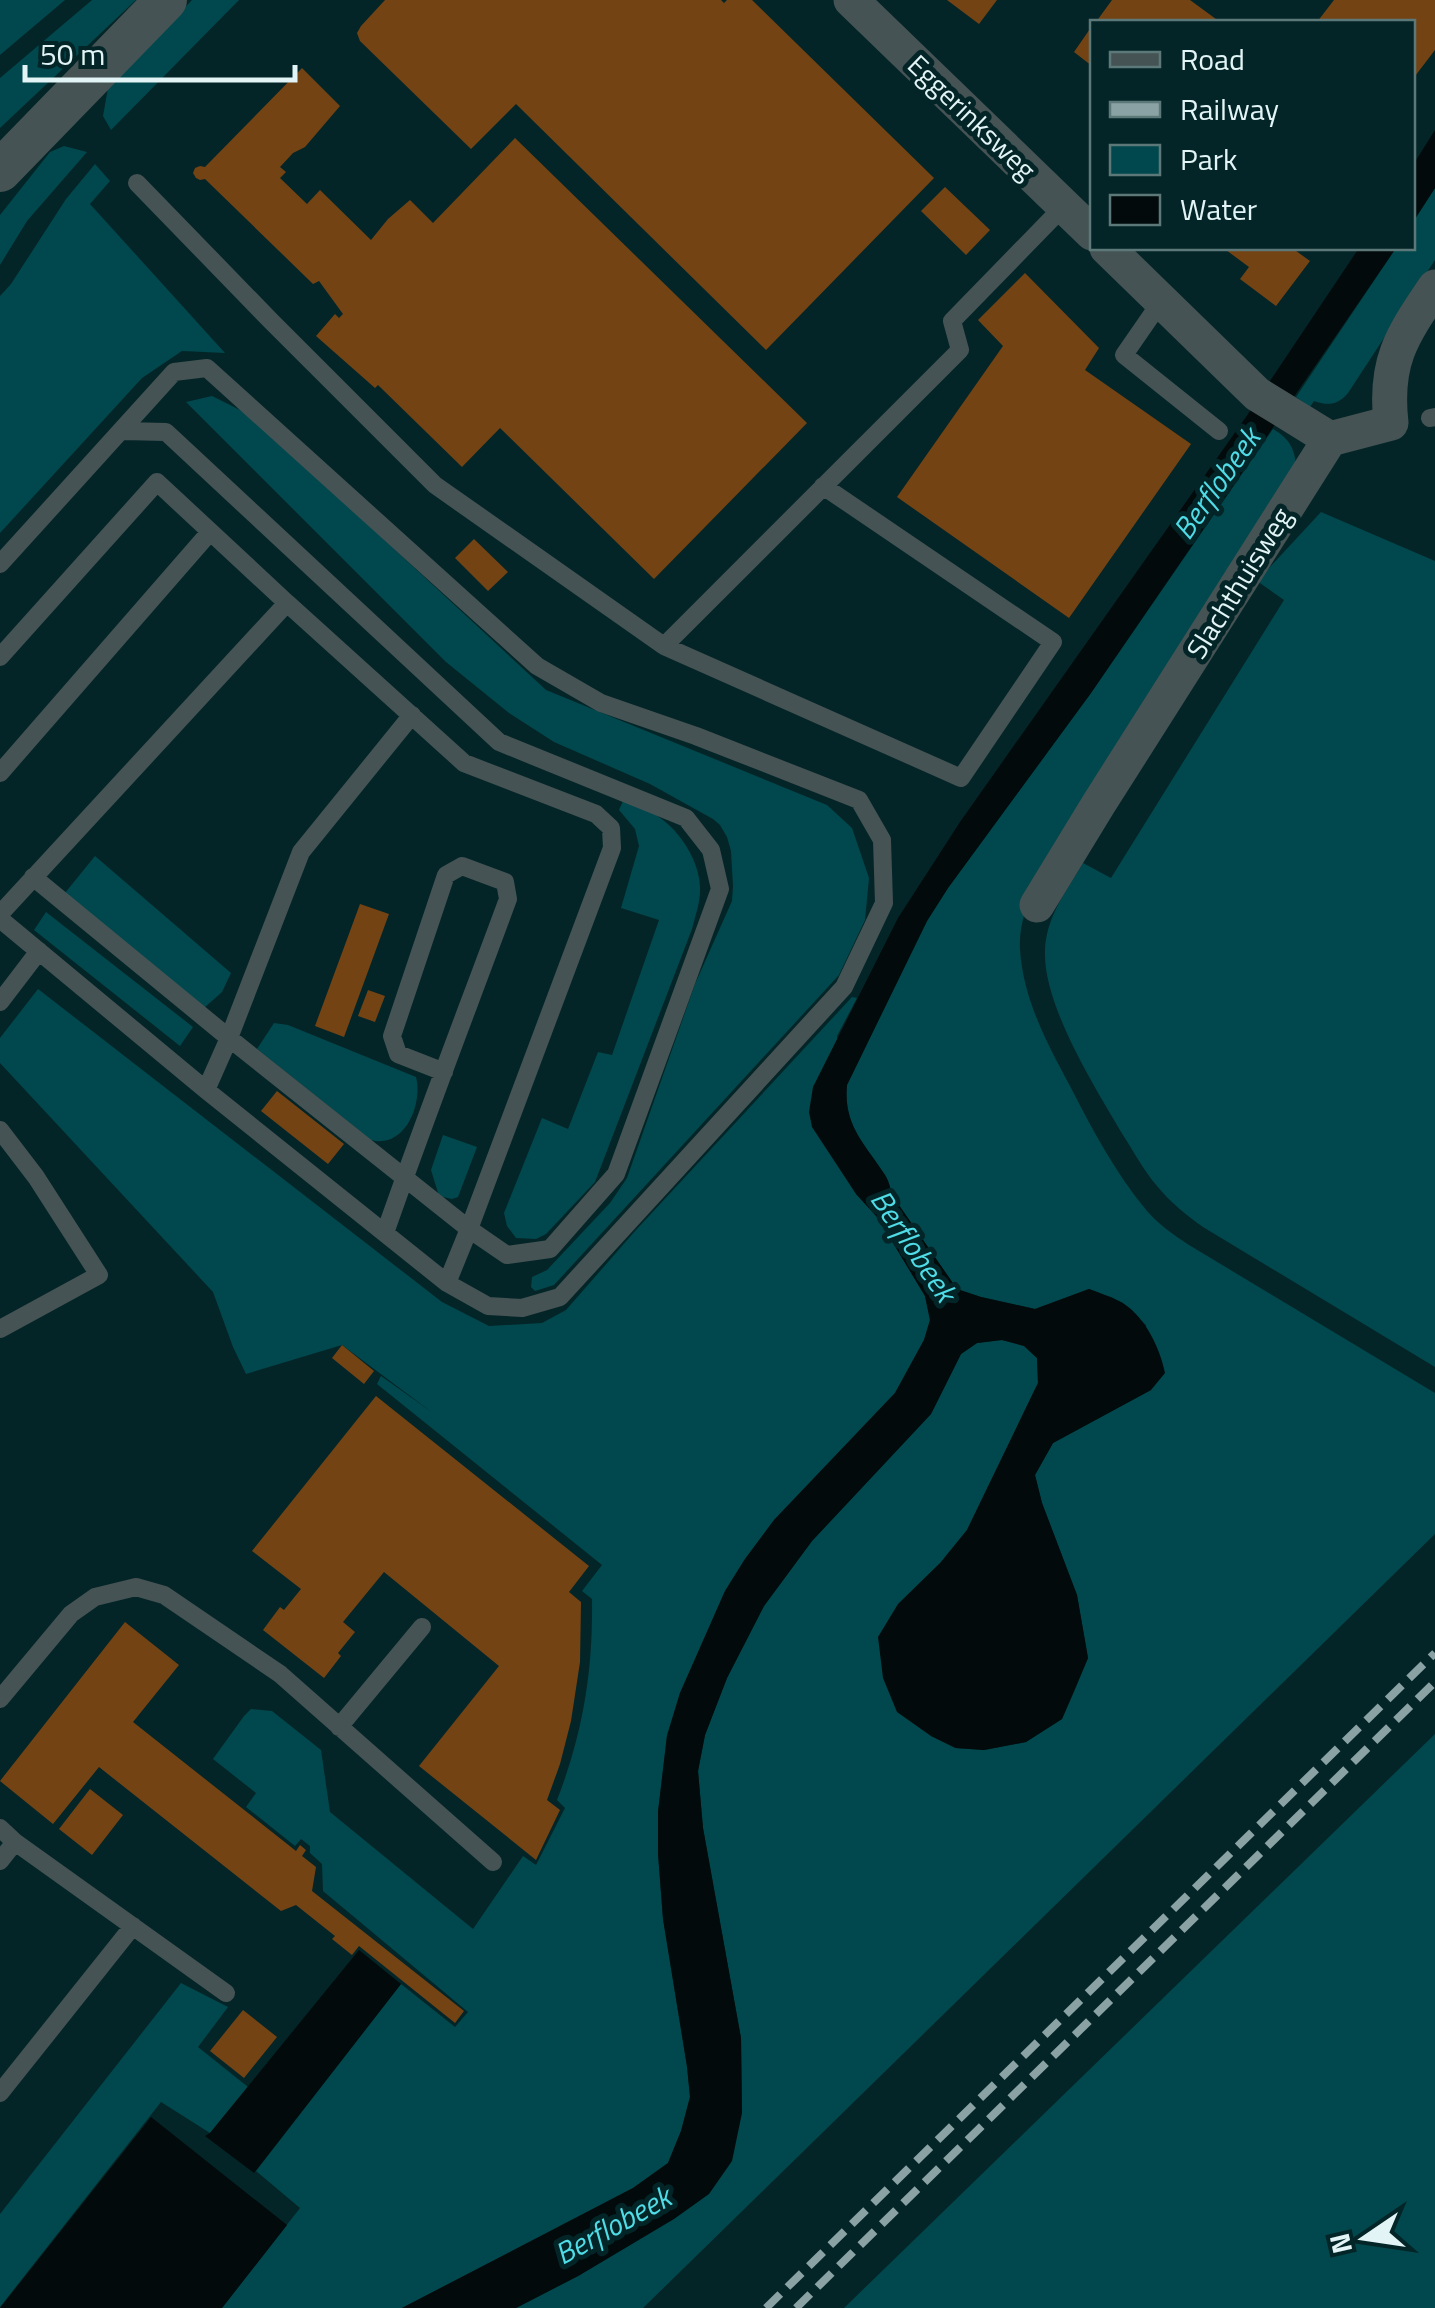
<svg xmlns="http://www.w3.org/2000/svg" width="1435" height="2308" viewBox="0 0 1435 2308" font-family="'Titillium Web',sans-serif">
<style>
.green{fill:#00484d}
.water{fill:#020a0b}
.building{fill:#744314}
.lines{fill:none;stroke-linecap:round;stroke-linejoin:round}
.service{stroke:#465354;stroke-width:18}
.minor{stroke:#465354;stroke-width:35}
.tertiary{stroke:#465354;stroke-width:42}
.rail{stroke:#8aa2a3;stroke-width:8;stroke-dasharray:20 10;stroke-linecap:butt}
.labels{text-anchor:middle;stroke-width:10;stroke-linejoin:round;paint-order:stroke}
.street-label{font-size:28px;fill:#e2f4f5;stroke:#042527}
.water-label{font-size:30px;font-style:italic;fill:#4fdce6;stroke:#042527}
</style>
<rect width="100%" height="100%" fill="#042527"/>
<path class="green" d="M 0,0 L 65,0 L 0,55 Z
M 92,0 L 136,0 L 0,128 L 0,78 Z
M 192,0 L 239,0 L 111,130 L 103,116 L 108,88 Z
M 64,146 L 87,152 L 27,221 L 0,265 L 0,215 L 50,152 Z
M 95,164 L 110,181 L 90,204 L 225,353 L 182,351 L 142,378 L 0,533 L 0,296 L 11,284 L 66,199 Z
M 1435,188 L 1435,260 L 1348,393 C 1338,405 1328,406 1314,401 L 1310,407 L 1296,397 L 1396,248 L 1412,248 L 1413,222 Z
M 212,396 L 250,415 L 546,690 L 827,805 L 852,828 L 869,878 L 865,920 L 839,975 L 554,1285 L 535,1291 L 531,1287 L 532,1277 L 547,1270 L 610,1203 L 627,1178 L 695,984 L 732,901 L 733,886 L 731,851 L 727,837 L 720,825 L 713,819 L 650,784 L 554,742 L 509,713 L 446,662 L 186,402 Z
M 1273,429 C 1290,439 1296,450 1296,470 L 1030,896 C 1024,914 1019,930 1020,949 C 1023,999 1047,1043 1070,1086 C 1092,1129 1116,1174 1147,1211 C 1159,1225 1174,1235 1189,1245 L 1435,1393 L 1435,1534 L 643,2308 L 516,2308 L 580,2275 L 742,2113 L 741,2038 L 703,1828 L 698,1771 L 705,1735 L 727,1678 L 764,1606 L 812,1541 L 931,1414 L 961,1354 L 977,1343 L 1002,1340 L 1024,1346 L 1037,1358 L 1038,1383 L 967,1530 L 941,1562 L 931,1736 L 955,1748 L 984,1750 L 1026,1742 L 1062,1719 L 1074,1692 L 1088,1658 L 1077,1595 L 1042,1503 L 1035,1475 L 1053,1443 L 1151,1390 L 1146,1325 L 1123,1303 L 1089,1289 L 1035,1309 L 981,1297 L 957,1289 L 894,1198 C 890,1190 890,1183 885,1175 C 865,1144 843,1125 847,1085 L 927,921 L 948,888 L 1091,693 Z
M 1321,512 L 1435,561 L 1435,1367 L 1203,1227 C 1186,1215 1170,1202 1157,1186 C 1144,1171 1134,1152 1123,1135 C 1096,1089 1044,1007 1045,953 C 1045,918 1066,892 1083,863 L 1111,878 L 1284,600 L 1257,581 Z
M 623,801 C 634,805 649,809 659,817 C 681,832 701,863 700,891 C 700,903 695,917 692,929 L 595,1182 L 546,1234 L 536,1239 L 516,1238 L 507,1226 L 504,1213 L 542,1118 L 568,1129 L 598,1052 L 612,1055 L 659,920 L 621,908 L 639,846 L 635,829 L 619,810 Z
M 95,856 L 231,973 L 222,992 L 204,1008 L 65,893 Z
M 46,912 L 193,1027 L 180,1046 L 34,930 Z
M 38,989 L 442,1302 L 489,1326 L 542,1323 L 566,1310 L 636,1230 L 852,997 L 857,998 L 837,1036 L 856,1194 L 878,1218 L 925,1296 L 930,1320 L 924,1340 L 895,1393 L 774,1520 L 745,1559 L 725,1591 L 680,1693 L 667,1735 L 658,1812 L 658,1854 L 663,1919 L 687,2067 L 690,2097 L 681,2131 L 668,2163 L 633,2188 L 402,2308 L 222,2308 L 300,2208 L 256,2171 L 401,1984 L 455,2027 L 468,2012 L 323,1891 L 322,1864 L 310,1853 L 310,1846 L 301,1839 L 295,1846 L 246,1807 L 256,1793 L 213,1759 L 244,1716 L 251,1709 L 272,1711 L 321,1750 L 330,1812 L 473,1929 L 523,1856 L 536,1865 L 565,1808 L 557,1800 C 583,1733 593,1672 592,1599 L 582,1591 L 602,1565 L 377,1384 L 381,1376 L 433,1413 L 342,1345 L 246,1374 L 233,1347 L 213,1292 L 0,1063 L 0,1038 Z
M 274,1023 L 288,1025 L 416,1077 C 423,1104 405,1149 371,1140 L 257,1049 Z
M 443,1135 L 477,1147 L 458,1197 L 452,1199 L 439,1196 L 431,1170 Z
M 1435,1734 L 1435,2308 L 844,2308 Z
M 181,1983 L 228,2007 L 198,2047 L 248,2087 L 210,2133 L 161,2102 L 0,2307 L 0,2214 Z"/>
<path class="water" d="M 1435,130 L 1435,188 L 1413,222 L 1413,165 Z
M 1359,248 L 1396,248 L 1091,693 L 948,888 L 927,921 L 847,1085 C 843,1125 865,1144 885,1175 C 890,1183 890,1190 894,1198 L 957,1289 L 981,1297 L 1035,1309 L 1089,1289 C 1099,1293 1110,1296 1119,1301 C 1143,1313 1160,1347 1165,1373 L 1151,1390 L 1053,1443 L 1035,1475 L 1042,1503 L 1077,1595 L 1088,1658 L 1062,1719 L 1026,1742 L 984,1750 L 956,1748 L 931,1736 L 897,1712 L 883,1678 L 878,1637 L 898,1604 L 941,1562 L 967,1530 L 1038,1383 L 1037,1358 L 1024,1346 L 1002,1340 L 977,1343 L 961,1354 L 931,1414 L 812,1541 L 764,1606 L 727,1678 L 705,1735 L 698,1771 L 703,1828 L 741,2038 L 742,2113 L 732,2161 L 709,2194 L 674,2219 L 580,2275 L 516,2308 L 402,2308 L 633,2188 L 668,2163 L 681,2131 L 690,2097 L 687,2066 L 663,1919 L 658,1853 L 658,1812 L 667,1736 L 680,1693 L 725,1591 L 745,1559 L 774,1520 L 895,1393 L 924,1340 L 930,1320 L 925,1296 L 878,1218 L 856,1194 L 812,1127 L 809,1112 L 813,1087 L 898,918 L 960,822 L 1246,417 Z
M 359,1950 L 401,1984 L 254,2173 L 205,2136 L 210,2133 Z
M 151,2117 L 287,2225 L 222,2308 L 0,2308 Z"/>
<path class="building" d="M 385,0 L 721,0 L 724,3 L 727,0 L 752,0 L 934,178 L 766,350 L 516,104 L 471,149 L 360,41 L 357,33 L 361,26 Z
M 947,0 L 997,0 L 979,24 Z
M 1112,0 L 1190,0 L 1220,22 L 1096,22 Z
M 1334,0 L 1435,0 L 1435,50 L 1412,80 L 1412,22 L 1317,22 Z
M 1092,26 L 1092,66 L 1074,52 Z
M 302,68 L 340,106 L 305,147 L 293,153 L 280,167 L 286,172 L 280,178 L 307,204 L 320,190 L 371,240 L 388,219 L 410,200 L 433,223 L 515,138 L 807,423 L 654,579 L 500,428 L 462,467 L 378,385 L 375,388 L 316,336 L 335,314 L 339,318 L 343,314 L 319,281 L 313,284 L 205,179 L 200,180 L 196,178 L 193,173 L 195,168 L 200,166 L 205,167 Z
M 945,187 L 990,230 L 966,255 L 921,211 Z
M 1228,248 L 1292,248 L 1310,261 L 1276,306 L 1240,279 L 1249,267 L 1226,250 Z
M 1025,273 L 1099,348 L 1085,370 L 1191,444 L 1069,618 L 897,497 L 1003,346 L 978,320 Z
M 474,539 L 508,572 L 488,591 L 455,558 Z
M 360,904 L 389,914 L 344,1037 L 315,1026 Z
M 368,990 L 385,996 L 375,1022 L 358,1016 Z
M 277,1091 L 344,1144 L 328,1164 L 261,1111 Z
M 342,1345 L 374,1371 L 364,1384 L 332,1358 Z
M 376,1396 L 589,1566 L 569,1592 L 581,1602 L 580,1662 L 571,1721 L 560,1764 L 547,1800 L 560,1810 L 536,1860 L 419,1766 L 499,1666 L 384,1572 L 343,1622 L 355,1632 L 338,1653 L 341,1656 L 324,1678 L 263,1630 L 280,1607 L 284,1610 L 301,1589 L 252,1551 Z
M 125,1622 L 179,1665 L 133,1722 L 296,1851 L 300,1845 L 306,1850 L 302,1856 L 316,1867 L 312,1891 L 464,2011 L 455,2023 L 359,1946 L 352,1955 L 332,1939 L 335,1936 L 296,1905 L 281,1911 L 99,1767 L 53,1824 L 0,1781 Z
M 90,1789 L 123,1815 L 92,1855 L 59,1829 Z
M 243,2010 L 277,2037 L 244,2078 L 210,2051 Z"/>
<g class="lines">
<path class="service" d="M 137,183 L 271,321 L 435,485 L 664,646 L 960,350 L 952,321 L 1064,206
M 1162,300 L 1124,355 L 1219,431
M 1430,418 L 1435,417
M 0,564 L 174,372 L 207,368 L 537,666 L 601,703 L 696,736 L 859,800 L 882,840 L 884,903 L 844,987 L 560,1297 L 522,1308 L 488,1306 L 447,1283 L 206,1090 L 0,919
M 664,646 L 961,778 L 1053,642 L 823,486
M 0,657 L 157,482 L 287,603
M 0,773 L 210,532
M 33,877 L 229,1038 L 469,1229 L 507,1255 L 550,1249 L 616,1174 L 720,889 L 711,850 L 686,818 L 499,742 L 166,432 L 123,431
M 0,914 L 287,603 L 464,763 L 596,814 L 611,828 L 612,848 L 469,1229 L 447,1283
M 0,1002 L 39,951
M 206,1090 L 229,1038 L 301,852 L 412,715
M 0,1130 L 36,1177 L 99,1275 L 0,1329
M 385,1233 C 424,1121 467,1010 508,899 L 505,882 L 462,866 L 446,875 L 392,1036 L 398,1054 L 444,1072
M 0,1699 L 71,1614 L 95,1597 L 136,1587 L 164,1595 L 280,1674 L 493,1862
M 339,1727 L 422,1627
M 0,1828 L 15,1842 L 226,1993
M 0,1861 L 15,1842
M 0,2093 L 133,1926"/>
<path class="minor" d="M 851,0 L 1092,233
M 1107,248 L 1257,394 L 1330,439
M 1037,905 L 1098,805 L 1330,439 L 1391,423 C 1384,361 1402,336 1435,287"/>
<path class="tertiary" d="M 0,171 L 166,0"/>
<path class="rail" d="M 766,2308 L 1435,1653
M 796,2308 L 1435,1682"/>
</g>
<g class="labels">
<g class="street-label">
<text transform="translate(972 117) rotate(44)" y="10">Eggerinksweg</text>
<text transform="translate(1239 583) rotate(-58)" y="10">Slachthuisweg</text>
</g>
<g class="water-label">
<text transform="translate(1217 484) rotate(-55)" y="10">Berflobeek</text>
<text transform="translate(913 1246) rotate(56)" y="10">Berflobeek</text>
<text transform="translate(613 2226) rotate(-29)" y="10">Berflobeek</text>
</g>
</g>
<rect x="1090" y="20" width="325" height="230" fill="#042527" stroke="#5d7879" stroke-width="2.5"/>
<rect x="1110" y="52" width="50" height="15" fill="#465354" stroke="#5d7879" stroke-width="2.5"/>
<text x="1180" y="70" font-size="30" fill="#e2f4f5">Road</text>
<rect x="1110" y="102" width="50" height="15" fill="#8aa2a3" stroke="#5d7879" stroke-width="2.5"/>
<text x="1180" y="120" font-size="30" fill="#e2f4f5">Railway</text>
<rect x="1110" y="145" width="50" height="30" fill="#00484d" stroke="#5d7879" stroke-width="2.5"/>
<text x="1180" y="170" font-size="30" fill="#e2f4f5">Park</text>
<rect x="1110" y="195" width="50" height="30" fill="#020a0b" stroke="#5d7879" stroke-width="2.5"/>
<text x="1180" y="220" font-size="30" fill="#e2f4f5">Water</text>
<g transform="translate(1365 2238) rotate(257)" stroke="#042527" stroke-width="8" paint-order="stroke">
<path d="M0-8L18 38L0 25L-18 38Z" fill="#e2f4f5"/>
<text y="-15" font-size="28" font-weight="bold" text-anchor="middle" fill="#e2f4f5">N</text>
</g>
<path d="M25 65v15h270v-15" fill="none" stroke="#e2f4f5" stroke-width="5"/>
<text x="40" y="65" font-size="30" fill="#e2f4f5" stroke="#042527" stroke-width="8" paint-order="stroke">50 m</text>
</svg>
